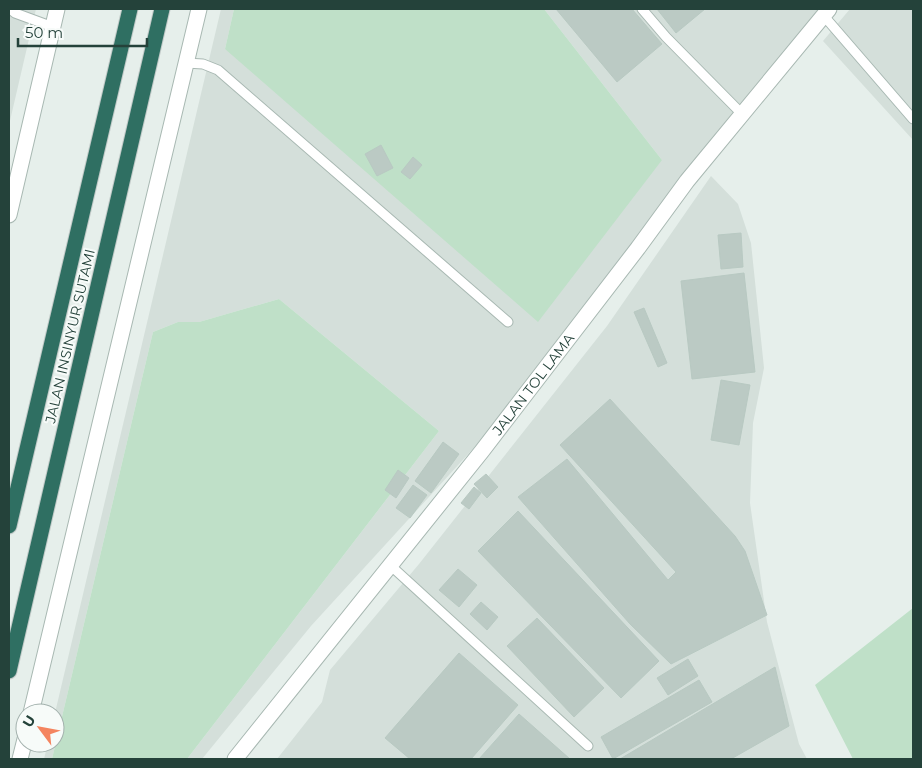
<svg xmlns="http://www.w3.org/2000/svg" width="922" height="768" viewBox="0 0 922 768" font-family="Montserrat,sans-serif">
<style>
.built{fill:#d4dfda}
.green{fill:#bfe0c8}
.building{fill:#bbcac4;stroke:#b8c9c2}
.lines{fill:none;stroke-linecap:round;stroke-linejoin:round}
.service-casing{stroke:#a8b8b2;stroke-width:11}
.minor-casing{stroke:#a8b8b2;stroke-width:17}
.tertiary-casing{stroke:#a8b8b2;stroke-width:17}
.motorway-casing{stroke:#c2cac8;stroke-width:17}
.service{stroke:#fff;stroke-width:9}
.minor{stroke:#fff;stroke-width:15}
.tertiary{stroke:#fff;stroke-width:15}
.motorway{stroke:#2f6f62;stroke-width:15}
.labels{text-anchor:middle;stroke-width:4;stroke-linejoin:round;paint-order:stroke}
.street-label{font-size:14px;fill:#24423a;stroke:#f7fbf9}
</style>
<rect width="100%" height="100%" fill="#e6efeb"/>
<path class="built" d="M 9,9 L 36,9 L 9,125 Z
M 221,9 L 234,9 L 225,49 L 662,160 L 544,9 L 819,9 L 688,172 L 481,440 L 311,626 L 202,759 L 187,759 L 439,431 L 279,299 L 199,322 L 178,322 L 153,332 L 52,759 L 44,759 L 48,743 L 55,743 L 55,713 Z
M 850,9 L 913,9 L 913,140 L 823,41 Z
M 711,176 L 738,204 L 751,243 L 764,368 L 753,423 L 750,503 L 767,622 L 799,744 L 807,759 L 277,759 L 322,702 L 330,670 L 419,564 L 607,326 Z"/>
<path class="green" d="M 234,9 L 486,9 L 487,10 L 490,9 L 544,9 L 662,160 L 538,322 L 225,49 Z
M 279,299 L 439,431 L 187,759 L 52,759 L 153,332 L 178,322 L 199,322 Z
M 913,608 L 913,759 L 853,759 L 815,685 Z"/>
<path class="building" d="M 556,9 L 632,9 L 662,44 L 617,82 Z
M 657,9 L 705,9 L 676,33 Z
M 381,145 L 393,168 L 377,176 L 365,154 Z
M 413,157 L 422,165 L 410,179 L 401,172 Z
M 741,233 L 743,267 L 721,269 L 718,235 Z
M 744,273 L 755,372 L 692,379 L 681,281 Z
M 644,308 L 667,363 L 658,367 L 634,312 Z
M 721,380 L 750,385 L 739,445 L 711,440 Z
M 610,399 L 735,536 L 745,551 L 767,615 L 671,664 L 630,624 L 518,497 L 567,459 L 668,580 L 676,572 L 560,445 Z
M 443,442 L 459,454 L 431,493 L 415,481 Z
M 398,470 L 409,478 L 396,498 L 385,490 Z
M 486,474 L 498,487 L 487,498 L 474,484 Z
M 413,485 L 427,495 L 410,518 L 396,508 Z
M 474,487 L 481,493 L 469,509 L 461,503 Z
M 518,511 L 659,661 L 621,698 L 478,551 Z
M 458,569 L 477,585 L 459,607 L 439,590 Z
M 481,602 L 498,617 L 487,630 L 470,614 Z
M 537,618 L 604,688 L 574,717 L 507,646 Z
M 459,653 L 518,705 L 471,759 L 410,759 L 385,738 Z
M 688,659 L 698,676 L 668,695 L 657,678 Z
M 775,667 L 789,726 L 731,759 L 620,759 Z
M 699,680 L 712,702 L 613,759 L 601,737 Z
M 519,714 L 570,759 L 479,759 Z"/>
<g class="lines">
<g class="service-casing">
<path id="service" d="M 10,9 L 15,13 L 53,27
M 642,9 L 666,37 L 742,114
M 824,16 L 913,119
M 186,63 L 203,64 L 218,70 L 508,322
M 390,565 L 588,746"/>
</g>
<g class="minor-casing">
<g id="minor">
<path id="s1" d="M 235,759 L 482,451 L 638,248 L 687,181 L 829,9"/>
</g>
</g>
<g class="tertiary-casing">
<path id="tertiary" d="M 9,215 L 57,9
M 31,713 L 199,9
M 20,759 L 25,739"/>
</g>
<g class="motorway-casing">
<path id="motorway" d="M 9,526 L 130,9
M 9,671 L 162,9"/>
</g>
<use href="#service" class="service"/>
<use href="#minor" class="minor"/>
<use href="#tertiary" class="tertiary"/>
<use href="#motorway" class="motorway"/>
</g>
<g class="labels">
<g class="street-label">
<text transform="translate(70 336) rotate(-77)" y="5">JALAN INSINYUR SUTAMI</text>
<text dy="5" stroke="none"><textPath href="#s1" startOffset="479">JALAN TOL LAMA</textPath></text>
</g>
</g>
<rect width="922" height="768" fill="none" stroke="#24423a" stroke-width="20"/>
<g transform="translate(40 728) rotate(302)"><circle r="24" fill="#f7fbf9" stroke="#a3b1ad"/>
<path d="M0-4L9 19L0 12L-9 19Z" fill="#f4845f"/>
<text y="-8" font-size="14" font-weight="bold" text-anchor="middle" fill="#24423a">U</text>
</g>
<path d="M18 38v8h129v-8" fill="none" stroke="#24423a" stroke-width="2.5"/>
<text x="25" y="38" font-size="15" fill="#24423a" stroke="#f7fbf9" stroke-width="4" paint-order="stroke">50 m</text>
</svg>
